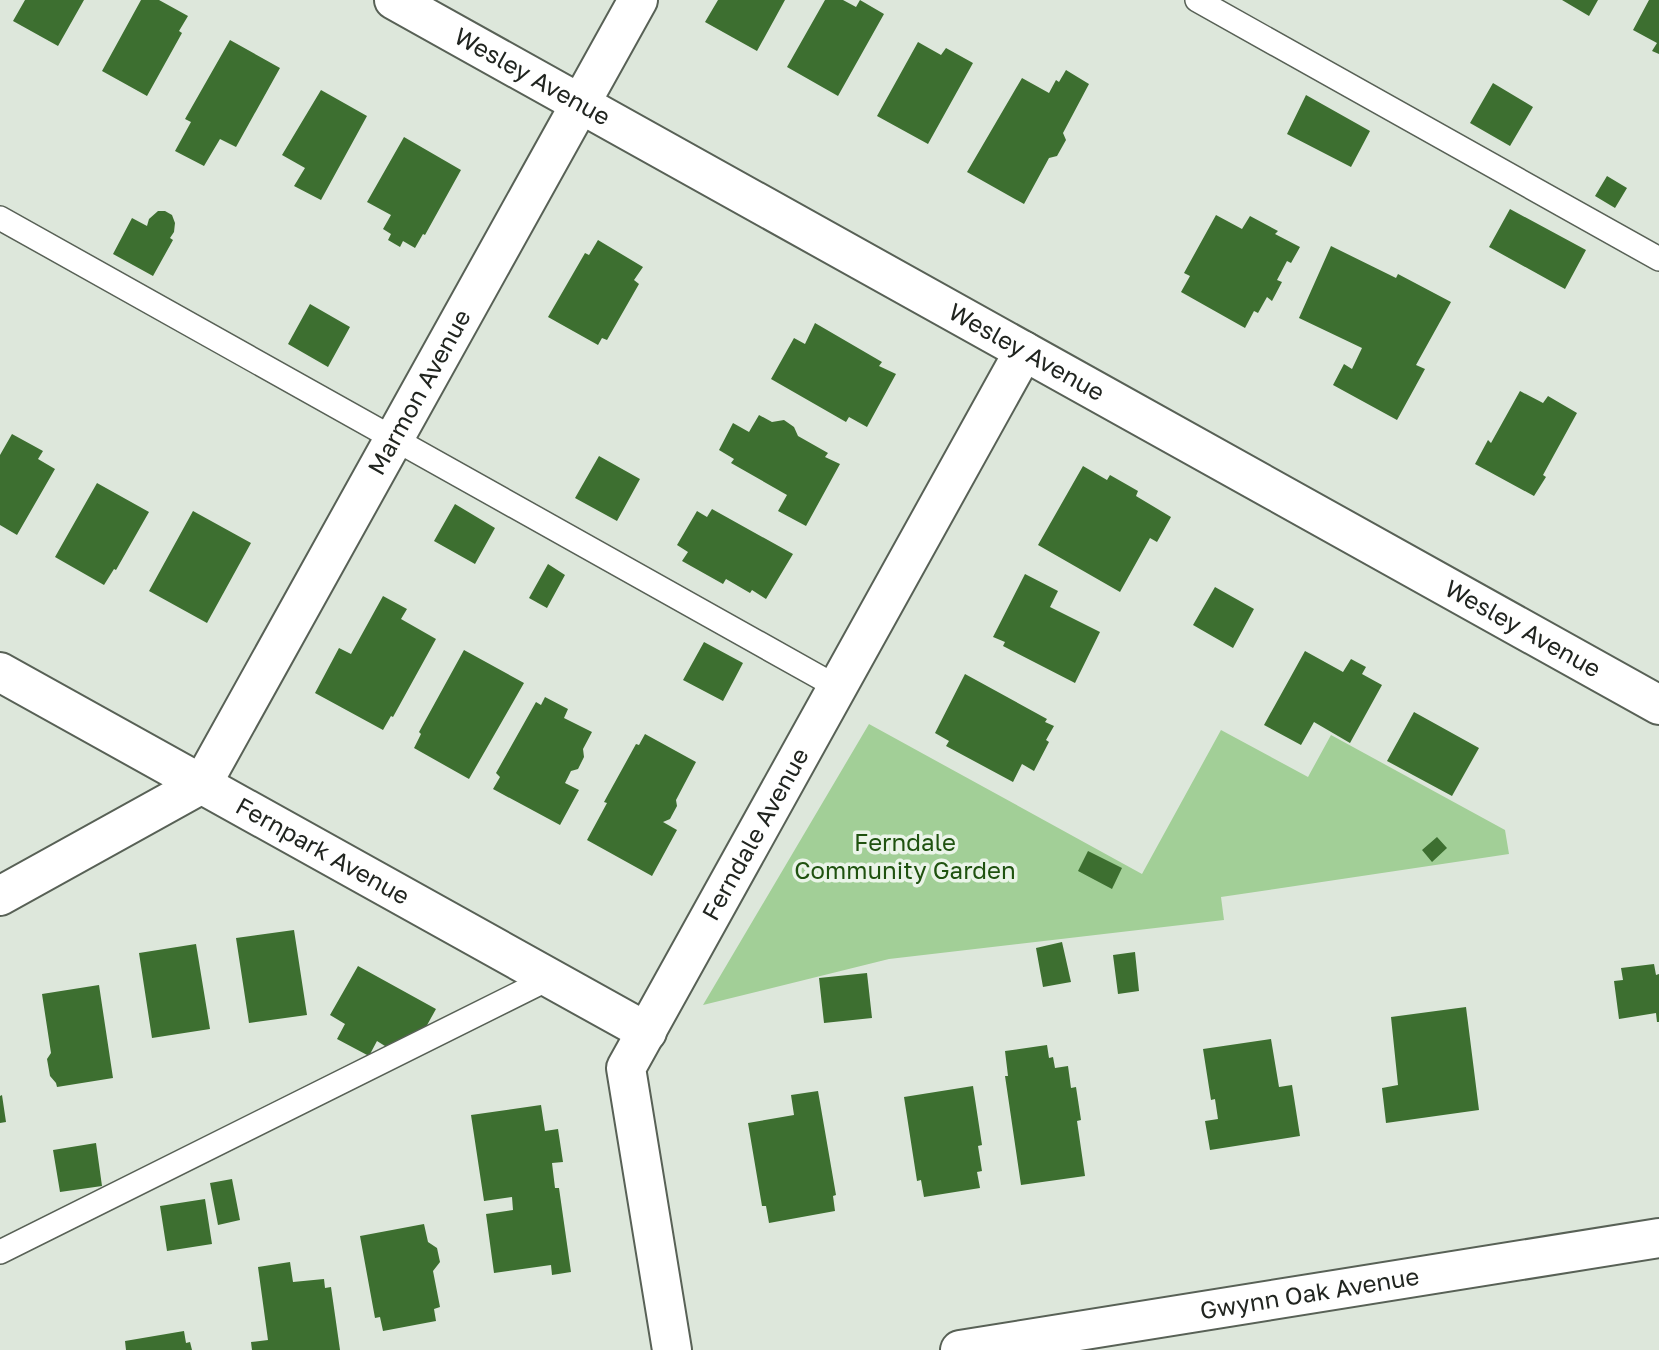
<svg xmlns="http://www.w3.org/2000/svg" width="1659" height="1350" viewBox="0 0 1659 1350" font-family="'Golos Text',sans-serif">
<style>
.green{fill:#a2cf97}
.building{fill:#3d6f30}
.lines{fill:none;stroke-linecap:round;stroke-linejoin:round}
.lane-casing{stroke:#586156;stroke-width:26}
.street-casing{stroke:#586156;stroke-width:42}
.secondary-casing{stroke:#586156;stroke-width:42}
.lane{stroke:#fff;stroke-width:23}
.street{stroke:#fff;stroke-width:38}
.secondary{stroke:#fff;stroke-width:38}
.labels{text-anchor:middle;stroke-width:7;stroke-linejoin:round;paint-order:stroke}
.street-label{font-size:24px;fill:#212520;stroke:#eaf4e8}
.park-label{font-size:24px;fill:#1f520f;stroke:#eaf4e8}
</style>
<rect width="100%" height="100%" fill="#dde7db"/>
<path class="green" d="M 869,724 L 1142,874 L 1221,730 L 1308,777 L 1331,735 L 1505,830 L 1509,854 L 1221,897 L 1224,920 L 889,959 L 703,1005 Z"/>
<path class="building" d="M 25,0 L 84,0 L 58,46 L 13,21 Z
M 141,0 L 159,0 L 188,16 L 179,31 L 182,33 L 147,96 L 102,71 Z
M 718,0 L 785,0 L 757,51 L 705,22 Z
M 825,0 L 843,0 L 856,7 L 860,0 L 884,14 L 838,96 L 787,67 Z
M 1562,0 L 1598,0 L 1589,16 Z
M 1649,0 L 1659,0 L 1659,54 L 1652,51 L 1657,43 L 1633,30 Z
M 230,40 L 280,68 L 236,147 L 220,139 L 204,166 L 175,151 L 191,122 L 185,119 Z
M 918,42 L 941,55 L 946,48 L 973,63 L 928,144 L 877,116 Z
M 1066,70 L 1089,84 L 1063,133 L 1066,140 L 1057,156 L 1049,158 L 1024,204 L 967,172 L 1022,78 L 1049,93 L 1056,80 L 1059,82 Z
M 1493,83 L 1533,107 L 1510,146 L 1470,123 Z
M 321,90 L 367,116 L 321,200 L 294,186 L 305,168 L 282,155 Z
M 1306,95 L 1370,131 L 1351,167 L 1287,134 Z
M 404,137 L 461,170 L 425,235 L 423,234 L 415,248 L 403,241 L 400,247 L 388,240 L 391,234 L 383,229 L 391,215 L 367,202 Z
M 1607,176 L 1627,188 L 1615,208 L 1595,196 Z
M 1510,209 L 1586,250 L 1565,289 L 1489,247 Z
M 158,211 L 165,211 L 172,215 L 175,223 L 174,232 L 170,238 L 173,240 L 153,276 L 113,254 L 132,218 L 147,226 L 149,219 Z
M 1216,215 L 1242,229 L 1250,216 L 1278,231 L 1275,234 L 1300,247 L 1291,263 L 1287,261 L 1277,280 L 1282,282 L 1272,301 L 1267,297 L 1258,313 L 1254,311 L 1245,328 L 1181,292 L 1190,276 L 1184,273 Z
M 598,240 L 643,267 L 634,280 L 639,284 L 607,340 L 602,338 L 598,345 L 548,317 L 585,253 L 589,255 Z
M 1331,246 L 1396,278 L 1398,274 L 1451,302 L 1416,365 L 1425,369 L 1397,420 L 1333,385 L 1344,364 L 1352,369 L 1362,348 L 1299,318 Z
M 310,304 L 350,327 L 328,367 L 288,344 Z
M 815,323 L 882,362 L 879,366 L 896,374 L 867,427 L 849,417 L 846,422 L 771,379 L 794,338 L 805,344 Z
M 1520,391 L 1543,403 L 1548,396 L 1577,413 L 1543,475 L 1546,477 L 1534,496 L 1475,464 L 1488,440 L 1491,443 Z
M 759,415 L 772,422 L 784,420 L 794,427 L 798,436 L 828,453 L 825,457 L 840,464 L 806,526 L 778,511 L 787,495 L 731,463 L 734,459 L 719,450 L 733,423 L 749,432 Z
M 12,434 L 43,451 L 38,459 L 55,469 L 17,535 L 0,525 L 0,455 Z
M 599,456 L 640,479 L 617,521 L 575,498 Z
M 1083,466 L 1107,480 L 1110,475 L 1138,491 L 1136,496 L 1171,517 L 1157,542 L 1150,538 L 1120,592 L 1038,545 Z
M 97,483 L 149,512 L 116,570 L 114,569 L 104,585 L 55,557 Z
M 455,504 L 495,528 L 475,564 L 434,541 Z
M 712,509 L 793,554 L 766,599 L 752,590 L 750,593 L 726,579 L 723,584 L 682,561 L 688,552 L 677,545 L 697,511 L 707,517 Z
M 193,511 L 251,543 L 207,623 L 149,591 Z
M 548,564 L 565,575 L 547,608 L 529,598 Z
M 1025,574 L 1058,591 L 1050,607 L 1100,632 L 1075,683 L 1003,646 L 1005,642 L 993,637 Z
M 1215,587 L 1254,609 L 1233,648 L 1193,625 Z
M 383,596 L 407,609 L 401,619 L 436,639 L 393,717 L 391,716 L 383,730 L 315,693 L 339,648 L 351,654 Z
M 704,642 L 743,663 L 723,701 L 683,680 Z
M 464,650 L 524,683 L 469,779 L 414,748 L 421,734 L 419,732 Z
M 1305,651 L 1343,672 L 1351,659 L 1366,667 L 1362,674 L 1382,685 L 1350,743 L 1314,722 L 1301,745 L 1264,725 Z
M 965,674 L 1047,719 L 1045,722 L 1054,726 L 1046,740 L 1049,742 L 1034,771 L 1022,764 L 1013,782 L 946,746 L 949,741 L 935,733 Z
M 545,697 L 568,709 L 564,718 L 592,732 L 583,749 L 584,757 L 578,769 L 571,771 L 565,783 L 579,790 L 560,825 L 493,789 L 500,777 L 496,773 L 536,702 L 541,705 Z
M 1414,712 L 1479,748 L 1452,796 L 1387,761 Z
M 645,734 L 696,762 L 676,800 L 677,806 L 670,819 L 663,822 L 677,830 L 652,876 L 587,840 L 607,803 L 604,802 L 636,744 L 639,745 Z
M 1437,837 L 1447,848 L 1432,862 L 1422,850 Z
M 1088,851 L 1122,868 L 1112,889 L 1078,871 Z
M 294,930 L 307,1015 L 249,1023 L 236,938 Z
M 1062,942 L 1071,982 L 1043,987 L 1036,948 Z
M 196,944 L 210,1029 L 152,1038 L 139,953 Z
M 1135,952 L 1139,991 L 1118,994 L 1113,955 Z
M 1654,964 L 1656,975 L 1659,974 L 1659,1022 L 1657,1022 L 1656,1013 L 1619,1019 L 1614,981 L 1623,980 L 1621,968 Z
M 358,966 L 436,1009 L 421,1036 L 393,1051 L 377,1041 L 369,1056 L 337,1039 L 345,1024 L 330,1015 Z
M 867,973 L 872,1018 L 824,1023 L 819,978 Z
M 99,985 L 113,1078 L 57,1087 L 56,1083 L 50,1076 L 47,1059 L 51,1053 L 42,994 Z
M 1466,1007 L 1479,1110 L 1386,1123 L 1382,1088 L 1398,1085 L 1391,1017 Z
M 1271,1039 L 1279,1087 L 1292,1085 L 1300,1136 L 1210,1150 L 1205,1121 L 1218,1119 L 1215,1099 L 1211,1100 L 1203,1049 Z
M 1047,1045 L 1049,1058 L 1053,1057 L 1055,1068 L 1068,1066 L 1071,1088 L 1076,1087 L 1081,1120 L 1077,1121 L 1085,1176 L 1021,1185 L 1005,1076 L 1008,1076 L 1005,1051 Z
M 973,1086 L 982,1145 L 978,1146 L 982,1171 L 977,1172 L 980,1188 L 924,1197 L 921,1180 L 917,1181 L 904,1097 Z
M 818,1091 L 836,1195 L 833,1196 L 835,1211 L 769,1223 L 766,1206 L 762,1206 L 748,1123 L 794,1115 L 791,1095 Z
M 2,1095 L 6,1122 L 0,1123 L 0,1096 Z
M 541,1105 L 545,1131 L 558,1129 L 563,1162 L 552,1163 L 555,1188 L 559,1188 L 571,1272 L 552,1275 L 551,1265 L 494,1273 L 486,1214 L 513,1210 L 512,1197 L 484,1201 L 471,1115 Z
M 96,1143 L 102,1186 L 60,1192 L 53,1150 Z
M 232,1179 L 240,1220 L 218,1225 L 210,1183 Z
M 205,1199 L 212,1244 L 167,1251 L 160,1206 Z
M 424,1224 L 428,1242 L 437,1248 L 440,1262 L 433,1271 L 440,1307 L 434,1309 L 436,1321 L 383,1331 L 380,1317 L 375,1318 L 360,1236 Z
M 290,1262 L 293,1282 L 324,1279 L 325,1288 L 331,1287 L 340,1350 L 252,1350 L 251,1342 L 268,1340 L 258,1267 Z
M 184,1331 L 186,1343 L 190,1342 L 192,1350 L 126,1350 L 125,1341 Z"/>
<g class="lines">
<g class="lane-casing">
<path id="lane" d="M 1197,0 L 1659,259
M 0,218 L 837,687
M 0,1252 L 550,978"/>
</g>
<g class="street-casing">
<g id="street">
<path id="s1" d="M 394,0 L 1659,705"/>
<path id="s2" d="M 0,672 L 647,1032"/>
<path id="s3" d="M 0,896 L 202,784 L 638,0"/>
<path id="s4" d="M 672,1350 L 626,1068 L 1024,351"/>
</g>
</g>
<g class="secondary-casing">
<g id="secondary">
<path id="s5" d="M 960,1350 L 1659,1238"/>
</g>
</g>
<use href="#lane" class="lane"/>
<use href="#street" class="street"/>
<use href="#secondary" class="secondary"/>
</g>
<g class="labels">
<g class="street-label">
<text dy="8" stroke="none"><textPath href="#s1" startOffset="158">Wesley Avenue</textPath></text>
<text dy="8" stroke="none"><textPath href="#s1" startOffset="724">Wesley Avenue</textPath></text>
<text dy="8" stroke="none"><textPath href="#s3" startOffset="679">Marmon Avenue</textPath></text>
<text dy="8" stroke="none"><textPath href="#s1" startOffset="1292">Wesley Avenue</textPath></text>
<text dy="8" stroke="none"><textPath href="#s4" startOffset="553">Ferndale Avenue</textPath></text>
<text dy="8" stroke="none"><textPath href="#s2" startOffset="369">Fernpark Avenue</textPath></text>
<text dy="8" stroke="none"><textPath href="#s5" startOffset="354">Gwynn Oak Avenue</textPath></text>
</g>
<g class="park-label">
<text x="905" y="851">Ferndale<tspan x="905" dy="28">Community Garden</tspan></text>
</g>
</g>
</svg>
